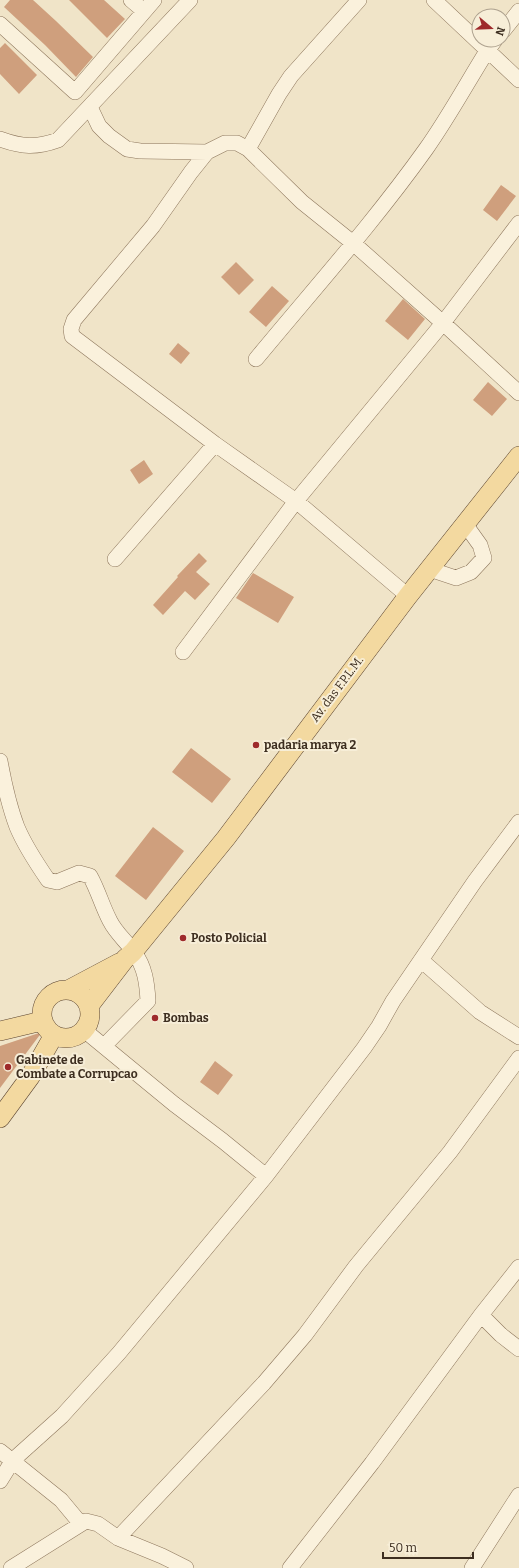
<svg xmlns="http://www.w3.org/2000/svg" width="519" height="1568" viewBox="0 0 519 1568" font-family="Bitter,serif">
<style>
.building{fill:#cf9f7d}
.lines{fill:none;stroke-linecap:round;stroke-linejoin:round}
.minor-casing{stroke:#8d765c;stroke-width:16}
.major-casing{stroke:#5b4430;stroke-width:20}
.minor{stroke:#faf1dc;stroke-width:15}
.major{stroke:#f3d9a0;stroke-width:19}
.poi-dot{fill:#9e2a2b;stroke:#f7eed8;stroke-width:1.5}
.labels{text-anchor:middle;stroke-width:4;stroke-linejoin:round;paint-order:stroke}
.street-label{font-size:12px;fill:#3d2e20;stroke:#f7eed8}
.poi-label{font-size:12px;font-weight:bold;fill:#3d2e20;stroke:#f7eed8;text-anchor:start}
</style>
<rect width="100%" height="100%" fill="#f0e4c8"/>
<path class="building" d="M 10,0 L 33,0 L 56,21 L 93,57 L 76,77 L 45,45 L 4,7 Z
M 69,0 L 104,0 L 125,19 L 107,38 Z
M 5,43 L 37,75 L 19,94 L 0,74 L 0,48 Z
M 501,185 L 516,196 L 497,221 L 483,210 Z
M 236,262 L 254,280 L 239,295 L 221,277 Z
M 272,286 L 289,301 L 266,327 L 249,312 Z
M 403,299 L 425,319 L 408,340 L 385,321 Z
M 178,343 L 190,353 L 181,364 L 169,354 Z
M 488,382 L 507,399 L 492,416 L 473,400 Z
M 144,460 L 153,474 L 139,484 L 130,470 Z
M 199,553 L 207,561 L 196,572 L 210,584 L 195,600 L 185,591 L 163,615 L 153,605 L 178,577 L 177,576 Z
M 253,573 L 294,597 L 278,623 L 236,598 Z
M 191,748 L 231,779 L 212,803 L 172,772 Z
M 153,827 L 184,851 L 146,900 L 115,876 Z
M 42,1032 L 0,1088 L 0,1046 Z
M 215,1061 L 233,1075 L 218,1095 L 200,1082 Z"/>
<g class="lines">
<g class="minor-casing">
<path id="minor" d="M 131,0 L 144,11
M 434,0 L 519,80
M 0,24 L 75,92 L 154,0
M 503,31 L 519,11
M 90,107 L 99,126 L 109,136 L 127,149 L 140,151 L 207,152
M 0,139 C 22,147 36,148 58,140 L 190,0
M 248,149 L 279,94 L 291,76 L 359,0
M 256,359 C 313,290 374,222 426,149 C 448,118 467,83 487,51 L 495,40
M 115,559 L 215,444
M 429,569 L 456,578 L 471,572 L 484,558 L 480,545 L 465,524
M 408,596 L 296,501 L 215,444 L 72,336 L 71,329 L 74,320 L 153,226 L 191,172 L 207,152 L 225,143 L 237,143 L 248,149 L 302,202 L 353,243 L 443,323 L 519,393
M 183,652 L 296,501 L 443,323 L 519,223
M 0,761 C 4,783 9,806 17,827 C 25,846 37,864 48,880 L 57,882 L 79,873 L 90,876 C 98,890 102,906 110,921 C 116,933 126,941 134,952 C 145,967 147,983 148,1001 L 104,1046
M 421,960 L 480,1012 L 519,1037
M 84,1030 L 174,1104 L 223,1141 L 266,1176
M 481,1315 L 501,1335 L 519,1349
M 0,1451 L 61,1500 L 81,1524
M 0,1481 L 13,1460 L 62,1416 L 119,1353 L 266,1176 L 364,1048 L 379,1026 L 393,1001 L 475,881 L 519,822
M 118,1538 L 264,1383 L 305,1335 L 356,1266 L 450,1152 L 519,1058
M 11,1568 L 86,1521 L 98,1524 L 118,1538 L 162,1556 L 186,1568
M 290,1568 L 372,1463 L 481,1315 L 519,1267
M 472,1568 L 519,1495"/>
</g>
<g class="major-casing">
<path id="major" d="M 70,989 L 119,963
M42 1014a24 24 0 1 1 48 0a24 24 0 1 1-48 0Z
M 89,1006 L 125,959 L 133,952 L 226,838 L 408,596 L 519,456
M 0,1031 L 42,1021
M 0,1118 L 30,1077 L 54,1035"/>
</g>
<use href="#minor" class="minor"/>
<use href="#major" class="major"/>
</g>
<g class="poi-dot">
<circle cx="256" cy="745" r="4"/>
<circle cx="183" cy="938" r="4"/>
<circle cx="155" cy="1018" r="4"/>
<circle cx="8" cy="1067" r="4"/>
</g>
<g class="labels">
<g class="street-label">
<text transform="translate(337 689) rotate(-53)" y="4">Av. das F.P.L.M.</text>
</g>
<g class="poi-label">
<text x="264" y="749">padaria marya 2</text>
<text x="191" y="942">Posto Policial</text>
<text x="163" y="1022">Bombas</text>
<text x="16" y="1064">Gabinete de<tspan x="16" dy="14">Combate a Corrupcao</tspan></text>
</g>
</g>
<g transform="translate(491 28) rotate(109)"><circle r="19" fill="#f7eed8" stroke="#ada18e"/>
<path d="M0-3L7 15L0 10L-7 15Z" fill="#9e2a2b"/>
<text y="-6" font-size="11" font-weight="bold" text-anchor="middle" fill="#3d2e20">N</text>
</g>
<path d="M383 1552v6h90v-6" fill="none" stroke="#3d2e20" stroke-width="2"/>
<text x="389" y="1552" font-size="12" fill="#3d2e20" stroke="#f7eed8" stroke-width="3" paint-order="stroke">50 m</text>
</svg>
